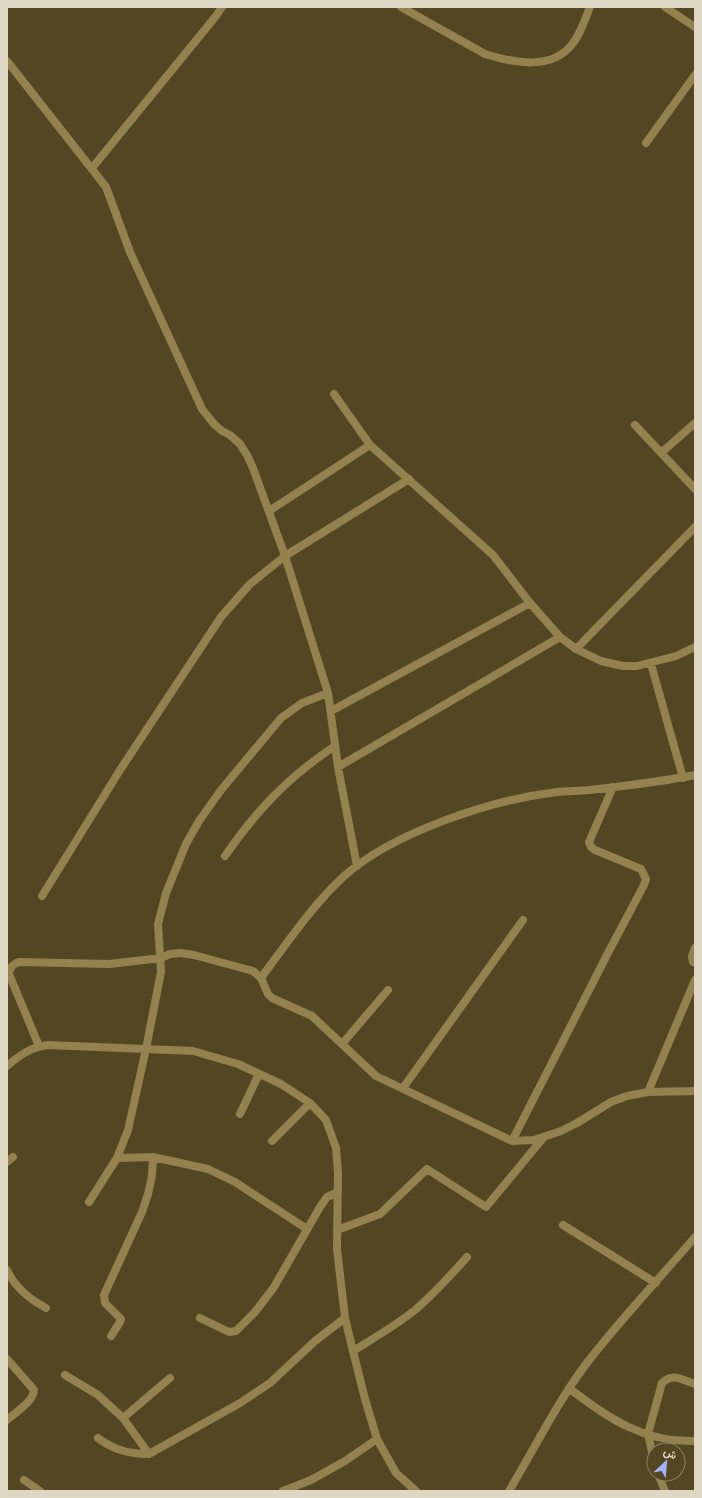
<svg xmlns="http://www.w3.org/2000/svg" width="702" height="1498" viewBox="0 0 702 1498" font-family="Poppins,Vazirmatn,sans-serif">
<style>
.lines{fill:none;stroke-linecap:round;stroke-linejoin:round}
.minor{stroke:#93814e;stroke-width:8}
</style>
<rect width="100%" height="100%" fill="#524623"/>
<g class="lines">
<path class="minor" d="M 401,7 L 485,54 C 514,63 553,71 573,43 C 581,33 585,19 590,7
M 665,7 L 695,27
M 7,61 L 106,187 L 130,252 L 202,409 L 214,424 L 222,431 L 230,435 L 240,444 L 247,455 L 253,468 L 285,556 L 328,693 L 338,767 L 357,866
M 646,143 L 695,75
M 92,168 L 216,16 L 222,7
M 334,394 L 370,445 L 493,555 L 530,603 L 560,637 L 576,649 L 601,661 L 623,666 L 637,666 L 676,656 L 695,647
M 635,425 L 695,489
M 661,453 L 695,423
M 269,511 L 370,445
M 576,649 L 695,527
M 651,664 L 683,778
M 331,711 L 530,603
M 338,767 L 560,637
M 225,856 C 256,811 289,776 335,746
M 42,896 L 120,770 L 221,617 L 250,584 L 285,556 L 409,479
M 695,948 L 692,956 L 693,962 L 695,963
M 261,978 C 287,943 311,907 343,877 C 393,832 491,800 557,792 C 568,791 579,791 590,790 C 625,786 660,782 695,775
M 342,1044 L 388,990
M 39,1046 L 9,974 C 10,967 12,965 19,962 L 109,964 L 161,958 L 170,954 L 181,953 L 194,955 L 253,971 L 261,978 L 268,994 L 272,998 L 312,1016 L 376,1076 L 512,1141 L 534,1140 L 561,1131 L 577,1123 L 611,1102 L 627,1096 L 648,1092 L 695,1091
M 7,1066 C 20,1055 31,1047 48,1045 L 193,1051 L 238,1064 L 281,1084 L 310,1103 L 326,1120 L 336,1148 L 338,1173 L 337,1249 L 345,1318 L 353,1351 L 365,1399 L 377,1439 L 396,1473 L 416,1491
M 403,1088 L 523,920
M 648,1092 L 695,980
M 240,1114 L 259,1074
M 272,1141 L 310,1103
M 512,1141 L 609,951 L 644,885 L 646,879 L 641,869 L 595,850 L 591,847 L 589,842 L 613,787
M 117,1158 L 153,1157 L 208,1169 L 235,1182 L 307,1229
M 7,1162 L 13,1157
M 89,1202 L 117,1158 L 128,1130 L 146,1049 L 161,972 L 158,924 L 166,893 L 186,844 L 199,821 L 221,790 L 281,718 L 302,703 L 328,693
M 563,1225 L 656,1283
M 337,1230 L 380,1214 L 427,1169 L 486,1207 L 544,1137
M 7,1270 C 15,1288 29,1299 46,1308
M 200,1318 L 229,1332 L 236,1331 L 255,1312 L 274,1287 L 320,1207 L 327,1197 L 338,1192
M 111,1336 L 120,1322 L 121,1319 L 105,1303 L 104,1295 L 142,1212 L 148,1194 L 152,1176 L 153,1157
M 353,1351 C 374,1338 395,1326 415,1310 C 434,1294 450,1276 467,1257
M 7,1359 L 34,1390 C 33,1402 16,1412 7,1420
M 65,1375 L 98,1395 L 123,1418 L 149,1454
M 569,1388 C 607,1418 645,1443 695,1441
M 123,1418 L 170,1378
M 98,1438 C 114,1450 129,1454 149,1454 L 240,1403 L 270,1383 L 315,1341 L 345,1318
M 654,1461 L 648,1434 L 662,1383 C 673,1372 682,1380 695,1384
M 658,1474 L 665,1491
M 24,1480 L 40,1491
M 283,1491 L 311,1480 L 345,1461 L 377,1439
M 509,1491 C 534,1449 557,1403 586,1364 C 620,1320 659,1279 695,1237"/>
</g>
<rect width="702" height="1498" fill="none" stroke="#ded7c4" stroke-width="16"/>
<g transform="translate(666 1462) rotate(26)"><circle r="19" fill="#524623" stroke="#8a8063"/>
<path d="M0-3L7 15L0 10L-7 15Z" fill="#9eb4fd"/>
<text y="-6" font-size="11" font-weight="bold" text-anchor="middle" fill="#ded7c4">ش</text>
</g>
</svg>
